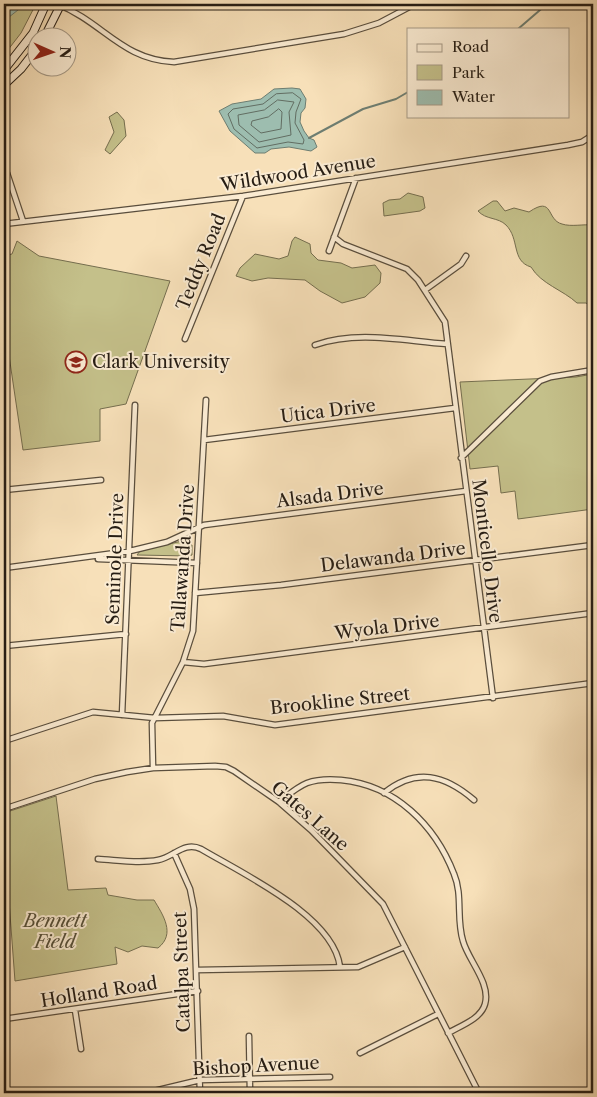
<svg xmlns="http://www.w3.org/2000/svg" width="597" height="1097" viewBox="0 0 597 1097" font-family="'Libre Caslon Text',serif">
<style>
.green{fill:#c4c08a;stroke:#756e4f}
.water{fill:#9dbdaf;stroke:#6d7d71}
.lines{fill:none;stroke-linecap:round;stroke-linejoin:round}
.shore{stroke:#626d62;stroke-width:1}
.stream{stroke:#6d7d71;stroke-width:2}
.street-casing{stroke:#5a4e3d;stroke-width:7}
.secondary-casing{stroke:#261d14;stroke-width:9}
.street{stroke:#faebd2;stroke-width:4.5}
.secondary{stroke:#faebd2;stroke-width:7}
.labels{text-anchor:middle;stroke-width:4;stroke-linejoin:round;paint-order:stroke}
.street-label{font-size:18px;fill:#261d14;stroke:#faebd2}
.poi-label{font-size:18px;fill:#261d14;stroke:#faebd2;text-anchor:start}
.park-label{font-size:18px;font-style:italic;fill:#554e37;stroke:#faebd2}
</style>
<rect width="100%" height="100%" fill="#f7e0b9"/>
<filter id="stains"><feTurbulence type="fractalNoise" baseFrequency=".004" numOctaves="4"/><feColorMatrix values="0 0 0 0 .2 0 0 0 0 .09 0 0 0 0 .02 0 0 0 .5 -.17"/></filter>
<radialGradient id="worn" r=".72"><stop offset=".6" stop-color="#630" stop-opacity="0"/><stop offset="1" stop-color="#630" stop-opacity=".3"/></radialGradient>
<path class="green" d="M 4,4 L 36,4 L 21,33 L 4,55 Z
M 117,112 L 124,120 L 126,136 L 110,154 L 105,150 L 114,132 L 109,117 Z
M 408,193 L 423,197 L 425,208 L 420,211 L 384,216 L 383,203 L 389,200 L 400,199 Z
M 493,201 L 497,201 L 505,211 L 514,208 L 529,212 C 554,195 546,220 562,224 C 571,227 583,224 593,225 L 593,307 L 586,303 L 577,303 C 563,290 541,284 531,267 C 511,261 520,239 506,225 C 498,217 486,220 478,211 Z
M 295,237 L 310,244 L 311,253 L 318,260 L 341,263 L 352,268 L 375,265 L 381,273 L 380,283 L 365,297 L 342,303 L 320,291 L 305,280 L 268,278 L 252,281 L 236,276 L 240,268 L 255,254 L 279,259 L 288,256 L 292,241 Z
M 17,241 L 39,256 L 170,281 L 126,404 L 100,409 L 100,441 L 23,450 L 7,342 L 4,341 L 4,256 L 12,254 Z
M 593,374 L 593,509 L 518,519 L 515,491 L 501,493 L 498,466 L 470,469 L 460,382 L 576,377 Z
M 186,540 L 192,545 L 192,555 L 189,556 L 137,555 L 140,551 Z
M 56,796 L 68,890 L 106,888 L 108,895 L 137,900 L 154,900 C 163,915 176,934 158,948 L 142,946 L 128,952 L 115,947 L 117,964 L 15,981 L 9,901 L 4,901 L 4,813 Z"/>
<path class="water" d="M 7,4 L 21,4 L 18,10 L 4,21 L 4,6 Z
M 292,88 L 300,89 L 306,99 L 305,108 L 301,113 L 300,122 L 304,131 L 309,138 L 314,140 L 317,147 L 311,151 L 289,147 L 271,149 L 265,153 L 255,153 L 230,131 L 219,111 L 232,104 L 261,99 L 274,89 Z"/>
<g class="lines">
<path class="shore" d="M 293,93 L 301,99 L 296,112 L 295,123 L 304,140 L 303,144 L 288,142 L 257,148 L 234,129 L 228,114 L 233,109 L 263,104 L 276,94 Z
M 278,100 L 294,102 L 289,112 L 291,135 L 259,142 L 239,125 L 238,115 L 264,110 Z
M 279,109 L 282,112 L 281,129 L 261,133 L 251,125 L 252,121 L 268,117 Z"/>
<path class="stream" d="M 518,29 L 547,4
M 309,138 L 363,109 L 396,99 L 408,92"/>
<g class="street-casing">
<path id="street" d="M 57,4 C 103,22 122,60 174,62 L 344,34 L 379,23 L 415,4
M 7,173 L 23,221
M 4,224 L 243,196 L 568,145 L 582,142 L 593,135
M 334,237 L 343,244 L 407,269 L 418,280 L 445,322 L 493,698
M 329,251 L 356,178
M 425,290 L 461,264 L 466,256
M 185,339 L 243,196
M 315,345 C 358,330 403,341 447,344
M 204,440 L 455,408
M 461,458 L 540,381 L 551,377 L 593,370
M 4,490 L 101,480
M 98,559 L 197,563
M 4,568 L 130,551 L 167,542 L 204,525 L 466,491
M 195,593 L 281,585 L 593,545
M 4,646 L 126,634
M 183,662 L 204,664 L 593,613
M 122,715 L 135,405
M 4,741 L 93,712 L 155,718 L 223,716 L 275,725 L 593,683
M 153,768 L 152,723 L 183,662 L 193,631 L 206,400
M 384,793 C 416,767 445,775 474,800
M 279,802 C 288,795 297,787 307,783 C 318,779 330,779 341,780 C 395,785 435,825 454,874 C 463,895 456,919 463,941 C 468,960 491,983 485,1004 C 481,1019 460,1026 448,1033
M 4,809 L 95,779 L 127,772 L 153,768 L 215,766 L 226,767 L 234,771 L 279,802 L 311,830 L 383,904 L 479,1093
M 174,853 L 190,889 L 194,909 L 200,1093
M 98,859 C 117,860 139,864 158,860 C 174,857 184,841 201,849 C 243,874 334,916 340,967
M 197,970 L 358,967 L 405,947
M 75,1010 L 81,1049
M 4,1019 L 198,991
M 249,1036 L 250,1093
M 360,1053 L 438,1014
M 154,1091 L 200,1080 L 330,1077
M 75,1093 L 80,1093"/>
</g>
<g class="secondary-casing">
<path id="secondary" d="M 44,38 L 61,4
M 4,70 L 33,33 L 46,4
M 4,85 L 21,69 L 38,47"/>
</g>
<use href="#street" class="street"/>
<use href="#secondary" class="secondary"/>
</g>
<defs>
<g id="university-ring" transform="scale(1.125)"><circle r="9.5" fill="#faebd2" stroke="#8f2418" stroke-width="1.5"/><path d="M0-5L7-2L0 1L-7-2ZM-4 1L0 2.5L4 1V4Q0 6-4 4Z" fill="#8f2418"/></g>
</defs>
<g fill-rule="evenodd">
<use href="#university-ring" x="76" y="362"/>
</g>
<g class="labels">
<g class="street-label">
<text transform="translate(298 173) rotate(-9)" y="6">Wildwood Avenue</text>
<text transform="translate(201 262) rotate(-68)" y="6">Teddy Road</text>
<text transform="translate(328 411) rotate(-7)" y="6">Utica Drive</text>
<text transform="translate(330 495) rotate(-7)" y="6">Alsada Drive</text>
<text transform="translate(487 551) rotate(83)" y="6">Monticello Drive</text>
<text transform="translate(393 557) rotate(-7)" y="6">Delawanda Drive</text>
<text transform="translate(183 558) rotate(-86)" y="6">Tallawanda Drive</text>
<text transform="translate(115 559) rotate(-88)" y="6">Seminole Drive</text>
<text transform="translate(387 627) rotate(-7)" y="6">Wyola Drive</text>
<text transform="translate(340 701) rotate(-6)" y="6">Brookline Street</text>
<text transform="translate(310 816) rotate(41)" y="6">Gates Lane</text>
<text transform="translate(182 972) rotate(-92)" y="6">Catalpa Street</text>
<text transform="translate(99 992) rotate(-9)" y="6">Holland Road</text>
<text transform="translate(256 1066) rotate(-3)" y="6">Bishop Avenue</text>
</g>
<g class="poi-label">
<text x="92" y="368">Clark University</text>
</g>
<g class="park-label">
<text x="55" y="927">Bennett<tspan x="55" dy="21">Field</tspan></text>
</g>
</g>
<rect width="597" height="1097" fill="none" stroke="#f7e0b9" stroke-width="20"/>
<rect x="5" y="5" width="587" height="1087" fill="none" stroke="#261d14" stroke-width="2.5"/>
<rect x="10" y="10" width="577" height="1077" fill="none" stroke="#261d14"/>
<rect x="407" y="28" width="162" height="90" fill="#faebd2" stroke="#a59986"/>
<rect x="417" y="44" width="25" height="8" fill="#faebd2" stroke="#a59986"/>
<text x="452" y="52" font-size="15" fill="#261d14">Road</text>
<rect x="417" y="65" width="25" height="15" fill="#c4c08a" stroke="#a59986"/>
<text x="452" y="78" font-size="15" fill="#261d14">Park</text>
<rect x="417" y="90" width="25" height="15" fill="#9dbdaf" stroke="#a59986"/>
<text x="452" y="102" font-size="15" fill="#261d14">Water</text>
<g transform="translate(52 52) rotate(92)"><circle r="24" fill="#faebd2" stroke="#a59986"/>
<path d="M0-4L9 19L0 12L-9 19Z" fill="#8f2418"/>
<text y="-8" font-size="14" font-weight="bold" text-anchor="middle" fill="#261d14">N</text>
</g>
<rect width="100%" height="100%" filter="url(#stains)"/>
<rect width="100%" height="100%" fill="url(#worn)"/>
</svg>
